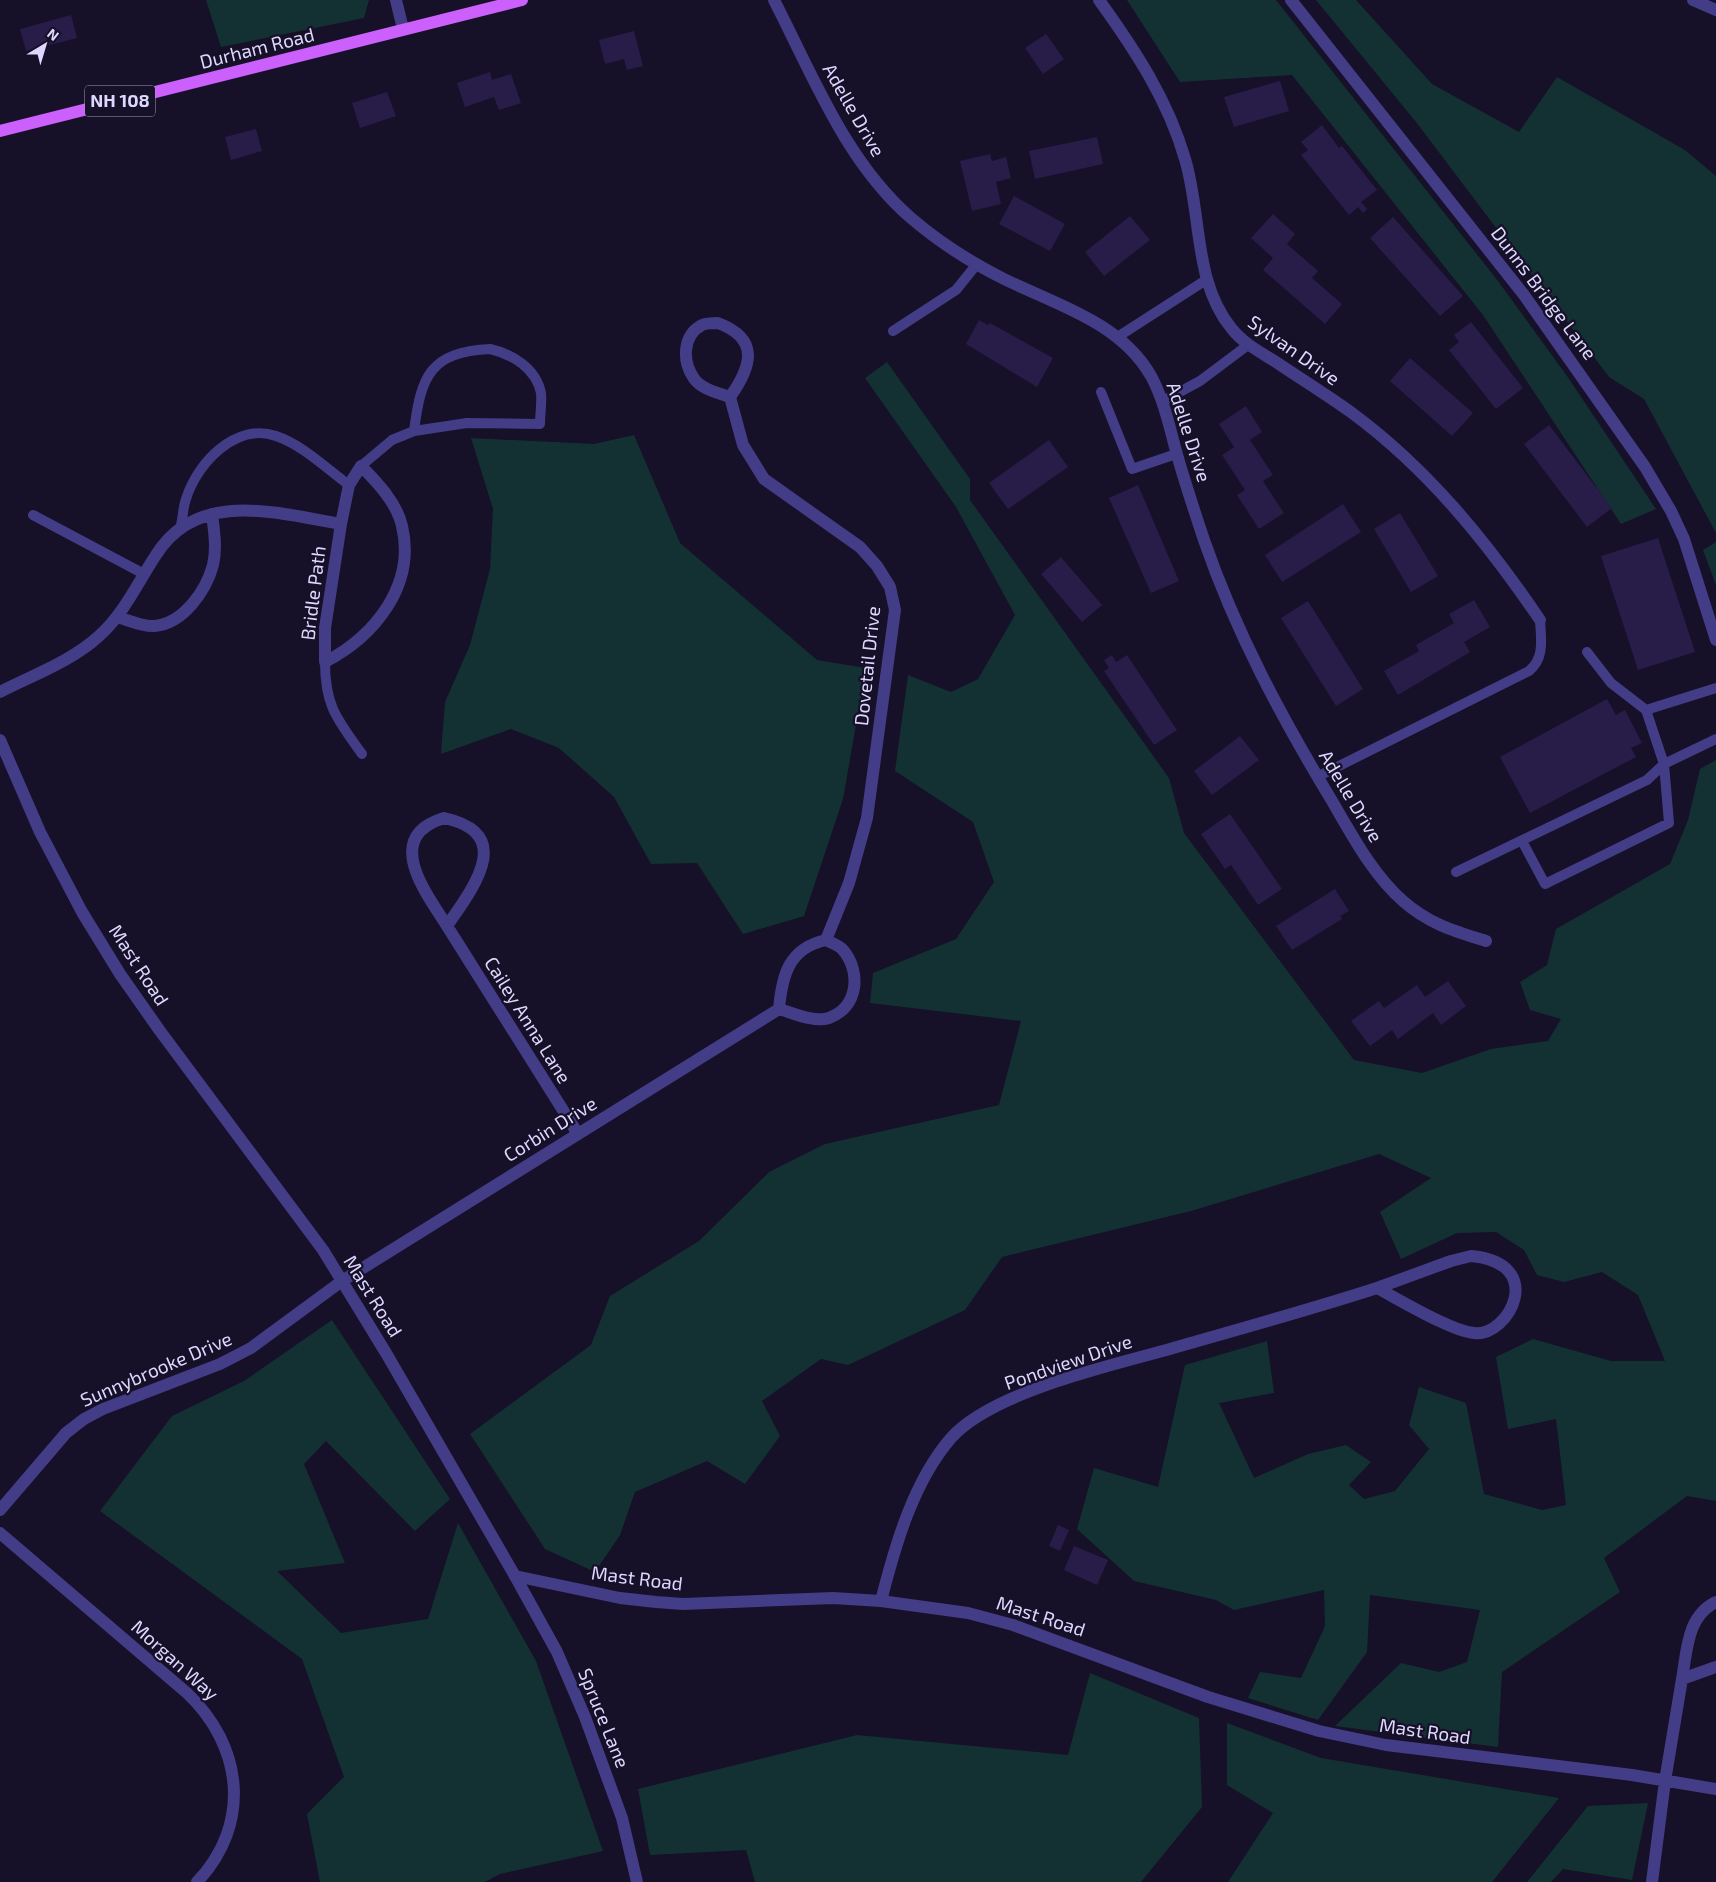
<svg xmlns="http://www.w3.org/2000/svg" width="1716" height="1882" viewBox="0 0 1716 1882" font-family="'Exo 2',sans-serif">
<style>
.green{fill:#133132}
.building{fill:#281d49}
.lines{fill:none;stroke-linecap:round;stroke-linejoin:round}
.service{stroke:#433c86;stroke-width:10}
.minor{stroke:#433c86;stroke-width:12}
.tertiary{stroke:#433c86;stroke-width:12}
.primary{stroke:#cc60fd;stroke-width:12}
.labels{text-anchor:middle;stroke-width:4.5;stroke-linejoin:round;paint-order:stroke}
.shield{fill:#161028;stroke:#a29cbe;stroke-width:1}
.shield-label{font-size:18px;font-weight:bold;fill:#ded8fe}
.street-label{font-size:19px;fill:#ded8fe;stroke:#161028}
</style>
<rect width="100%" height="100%" fill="#161028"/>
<path class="green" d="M 206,0 L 369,0 L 364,18 L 221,47 Z
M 1127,0 L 1276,0 L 1498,281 L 1567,376 L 1656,509 L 1621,524 L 1483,315 L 1292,75 L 1180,82 Z
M 1316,0 L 1356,0 L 1432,84 L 1519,132 L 1557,77 L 1685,150 L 1716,176 L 1716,533 L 1644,399 L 1609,377 L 1416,122 Z
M 887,362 L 970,479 L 970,500 L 1169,778 L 1184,833 L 1354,1060 L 1422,1073 L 1491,1049 L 1548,1041 L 1561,1019 L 1530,1010 L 1520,982 L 1547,965 L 1556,929 L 1670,864 L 1688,820 L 1700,769 L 1716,760 L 1716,1501 L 1687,1496 L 1604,1558 L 1620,1592 L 1502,1672 L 1498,1747 L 1335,1726 L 1401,1663 L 1439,1672 L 1467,1662 L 1480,1610 L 1370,1595 L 1367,1652 L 1318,1720 L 1248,1698 L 1260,1672 L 1301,1678 L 1325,1626 L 1324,1590 L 1234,1610 L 1216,1600 L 1134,1581 L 1077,1529 L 1094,1468 L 1158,1487 L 1185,1365 L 1267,1341 L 1274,1393 L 1219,1403 L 1254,1478 L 1308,1454 L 1346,1445 L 1371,1462 L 1349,1485 L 1364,1499 L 1395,1491 L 1429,1449 L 1409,1425 L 1419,1387 L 1466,1403 L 1484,1494 L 1542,1510 L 1566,1505 L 1556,1419 L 1508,1429 L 1496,1357 L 1533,1339 L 1611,1361 L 1665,1361 L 1638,1295 L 1602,1272 L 1564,1282 L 1537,1275 L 1524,1250 L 1496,1232 L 1457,1233 L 1401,1259 L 1380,1212 L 1431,1178 L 1379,1154 L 1191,1211 L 1002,1257 L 965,1310 L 848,1365 L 821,1359 L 762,1401 L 780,1436 L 745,1484 L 707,1461 L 635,1492 L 620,1535 L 595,1572 L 545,1549 L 470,1434 L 591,1345 L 610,1296 L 699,1241 L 769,1172 L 825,1144 L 999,1105 L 1021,1021 L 870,1003 L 873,973 L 956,939 L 994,882 L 973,822 L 895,771 L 908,675 L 951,692 L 978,679 L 1015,615 L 956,507 L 865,378 Z
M 634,435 L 680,543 L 817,660 L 866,668 L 843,799 L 804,916 L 743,934 L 697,863 L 651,864 L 614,797 L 559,748 L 511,729 L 441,754 L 445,702 L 470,645 L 490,569 L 493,509 L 471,438 L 594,444 Z
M 1716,542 L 1716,585 L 1703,550 Z
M 332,1320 L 450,1499 L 415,1531 L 326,1441 L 304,1464 L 345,1563 L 277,1571 L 341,1633 L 428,1619 L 458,1523 L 536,1661 L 603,1851 L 500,1874 L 485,1882 L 320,1882 L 307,1814 L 344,1777 L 302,1659 L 100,1511 L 172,1416 L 244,1381 Z
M 1090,1673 L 1199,1718 L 1202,1807 L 1141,1882 L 755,1882 L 746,1850 L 650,1855 L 638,1789 L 857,1735 L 1068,1755 Z
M 1227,1723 L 1321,1758 L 1559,1798 L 1492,1882 L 1228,1882 L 1273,1813 L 1227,1785 Z
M 1648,1803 L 1632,1880 L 1563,1869 L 1551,1882 L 1527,1882 L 1588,1806 Z"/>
<path class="building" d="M 71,15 L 77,38 L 26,51 L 20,29 Z
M 634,31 L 643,66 L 627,70 L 624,59 L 605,64 L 599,40 Z
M 1046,34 L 1064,59 L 1043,74 L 1025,48 Z
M 490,72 L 492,80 L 511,74 L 521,103 L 499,110 L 494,97 L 465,107 L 457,83 Z
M 1280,81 L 1289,111 L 1234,127 L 1224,97 Z
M 387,92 L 396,116 L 360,128 L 352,103 Z
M 1322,125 L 1339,148 L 1342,146 L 1377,190 L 1361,202 L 1367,209 L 1363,213 L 1358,207 L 1349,215 L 1301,155 L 1308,150 L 1301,142 Z
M 256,129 L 262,151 L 231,160 L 225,137 Z
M 1097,137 L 1103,164 L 1035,179 L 1029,151 Z
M 990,154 L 992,161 L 1006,157 L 1011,178 L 996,182 L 1001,204 L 972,211 L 960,161 Z
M 1014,196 L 1065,224 L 1050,251 L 999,224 Z
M 1273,214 L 1295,234 L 1287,244 L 1318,271 L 1312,278 L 1342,304 L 1325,324 L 1263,270 L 1273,258 L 1251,238 Z
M 1130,216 L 1150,240 L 1104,276 L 1085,252 Z
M 1393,217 L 1463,296 L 1440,316 L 1370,238 Z
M 979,320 L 988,325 L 990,323 L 1053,358 L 1037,387 L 966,344 Z
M 1471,322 L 1523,388 L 1496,409 L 1449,350 L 1459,342 L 1454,335 Z
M 1410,358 L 1473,413 L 1452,436 L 1390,381 Z
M 1246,406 L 1262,432 L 1250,440 L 1273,475 L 1263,481 L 1284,513 L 1259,529 L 1237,495 L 1245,490 L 1222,455 L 1234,447 L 1219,424 Z
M 1549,425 L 1612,508 L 1587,527 L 1524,444 Z
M 1049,440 L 1068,467 L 1008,509 L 989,483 Z
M 1138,485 L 1179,581 L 1151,593 L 1109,498 Z
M 1343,504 L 1361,532 L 1282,582 L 1265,555 Z
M 1400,513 L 1438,576 L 1411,592 L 1374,529 Z
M 1658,538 L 1695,652 L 1638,670 L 1601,556 Z
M 1061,557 L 1102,605 L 1082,622 L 1041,574 Z
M 1474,600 L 1490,627 L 1464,642 L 1470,652 L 1398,695 L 1384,671 L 1419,651 L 1416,645 L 1454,623 L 1449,614 Z
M 1308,601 L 1363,689 L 1336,706 L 1281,618 Z
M 1112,655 L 1116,662 L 1127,655 L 1177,730 L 1154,745 L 1104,671 L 1109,668 L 1104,660 Z
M 1607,699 L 1616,715 L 1625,710 L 1642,743 L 1631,748 L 1636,757 L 1530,813 L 1500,757 Z
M 1240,736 L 1259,760 L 1212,795 L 1194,771 Z
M 1230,814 L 1282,889 L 1258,905 L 1231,865 L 1225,869 L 1201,834 Z
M 1335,889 L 1349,911 L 1340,916 L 1342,919 L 1292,950 L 1276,926 Z
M 1448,981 L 1466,1006 L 1441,1025 L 1433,1013 L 1398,1039 L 1392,1030 L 1370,1046 L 1351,1021 L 1379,1001 L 1384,1008 L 1417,985 L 1425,997 Z
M 1058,1525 L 1069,1530 L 1060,1551 L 1049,1546 Z
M 1074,1546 L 1108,1560 L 1097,1585 L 1064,1570 Z"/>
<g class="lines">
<path class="service" d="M 893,331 L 956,290 L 977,264
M 1119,336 L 1206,280
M 490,349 C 512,354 536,368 541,393 C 542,402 540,414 540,424 L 467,423 L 414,431 C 421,376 430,352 490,349 Z
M 1101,392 L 1132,469 L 1176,454
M 1163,401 L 1200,381 L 1248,345
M 361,466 L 392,440 L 414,431
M 33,515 L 144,574
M 181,525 C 183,517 183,507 186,499 C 197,463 236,422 276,436 C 303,445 327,469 349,485
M 1587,652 L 1611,683 L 1646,710
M 325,662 C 325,706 337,719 362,754
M 1317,777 L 1529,671 C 1545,658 1541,639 1540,620
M 1522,841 L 1545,884 L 1669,823 L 1664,764 L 1646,710 L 1716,688
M 1456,872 L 1647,780 L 1664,764 L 1716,739"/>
<path class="minor" d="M 774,0 C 813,76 846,162 911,218 C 939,242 972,263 1004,279 C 1057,305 1120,322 1151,376 C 1165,402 1170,430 1178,458 C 1186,486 1195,513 1204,540 C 1236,633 1282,718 1332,801 C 1352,835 1373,875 1403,901 C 1429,924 1454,931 1486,941
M 1099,0 C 1135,50 1168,100 1185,159 C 1202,215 1193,282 1232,329 C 1243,343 1260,352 1276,362 C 1301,379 1327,395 1352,413 C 1428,469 1487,542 1540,620
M 1291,0 L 1524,295 L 1645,467 L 1671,511 L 1684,539 L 1716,640
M 1693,0 L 1716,10
M 718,323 C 760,339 752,366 730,397 C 718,393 700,389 693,377 C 682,360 683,335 702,325 C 706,323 713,323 718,323 Z
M 730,397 L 743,445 L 764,479 L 860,547 L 877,566 L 890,587 L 895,610 L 867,818 L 849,883 L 826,940
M 117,617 C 128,620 143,627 154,626 C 183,624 206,591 213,565 C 217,548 214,531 212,514
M 0,692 C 33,675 72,661 99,636 C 124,614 138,582 156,555 C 197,489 277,513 341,524 L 325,628 L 325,662 C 375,636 416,585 402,526 C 397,503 377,482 361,466 L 349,485 L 341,524
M 444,818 C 517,834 472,889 447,926 C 426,893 382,837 444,818 Z
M 447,926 L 578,1134
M 1471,1256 C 1548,1263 1509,1337 1474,1333 C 1451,1331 1400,1300 1377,1288 L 1451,1261 Z
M 0,1510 L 66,1433 L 84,1419 L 103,1409 L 220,1364 L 251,1348 L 342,1281 L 779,1009 C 782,975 789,948 826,940 C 831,943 839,945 843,950 C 861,971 859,1007 829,1018 C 814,1023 793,1013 779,1009
M 0,1533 L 187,1693 C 243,1746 252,1824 197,1882
M 515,1576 L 620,1598 L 656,1602 L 683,1604 L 833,1598 L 881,1601 L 968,1613 L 1013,1625 L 1208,1697 L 1319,1731 L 1386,1745 L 1632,1775 L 1716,1789
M 881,1601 C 895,1546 913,1482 951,1438 C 992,1392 1109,1366 1170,1349 C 1239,1329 1309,1310 1377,1288
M 1716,1602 C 1687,1616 1687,1650 1682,1679 L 1716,1667
M 1652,1882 L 1665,1781 L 1682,1679"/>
<path class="tertiary" d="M 396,0 L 403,29
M 0,740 L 40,832 L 82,912 L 120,974 L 160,1031 L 323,1250 L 386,1353 L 515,1576 L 557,1652 L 585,1717 L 622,1818 L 637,1882"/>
<path class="primary" d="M 0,131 L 522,0"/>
</g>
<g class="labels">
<rect class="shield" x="85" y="85.5" width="70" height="31" rx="4"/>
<g class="shield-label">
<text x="120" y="107">NH 108</text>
</g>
<g class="street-label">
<text transform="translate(257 48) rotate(-14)" y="7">Durham Road</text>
<text transform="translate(854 110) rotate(60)" y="7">Adelle Drive</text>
<text transform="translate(1544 293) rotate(53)" y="7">Dunns Bridge Lane</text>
<text transform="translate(1294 350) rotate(35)" y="7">Sylvan Drive</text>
<text transform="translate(1189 432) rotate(72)" y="7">Adelle Drive</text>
<text transform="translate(313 593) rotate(-83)" y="7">Bridle Path</text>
<text transform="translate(867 666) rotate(-84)" y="7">Dovetail Drive</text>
<text transform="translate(1351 796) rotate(59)" y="7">Adelle Drive</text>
<text transform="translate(139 965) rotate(57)" y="7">Mast Road</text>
<text transform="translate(528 1020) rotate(58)" y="7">Cailey Anna Lane</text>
<text transform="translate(550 1129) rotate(-32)" y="7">Corbin Drive</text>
<text transform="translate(373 1296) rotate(58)" y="7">Mast Road</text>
<text transform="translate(1068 1362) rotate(-19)" y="7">Pondview Drive</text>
<text transform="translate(156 1369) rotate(-23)" y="7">Sunnybrooke Drive</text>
<text transform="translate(637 1578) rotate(7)" y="7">Mast Road</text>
<text transform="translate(1041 1616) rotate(18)" y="7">Mast Road</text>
<text transform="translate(175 1660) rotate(42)" y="7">Morgan Way</text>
<text transform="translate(604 1718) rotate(68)" y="7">Spruce Lane</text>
<text transform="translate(1425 1731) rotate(8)" y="7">Mast Road</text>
</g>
</g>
<g transform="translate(45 45) rotate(38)" stroke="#161028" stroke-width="4" paint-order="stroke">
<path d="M0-4L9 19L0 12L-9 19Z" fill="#ded8fe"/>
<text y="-8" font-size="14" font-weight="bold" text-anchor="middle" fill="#ded8fe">N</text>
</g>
</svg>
